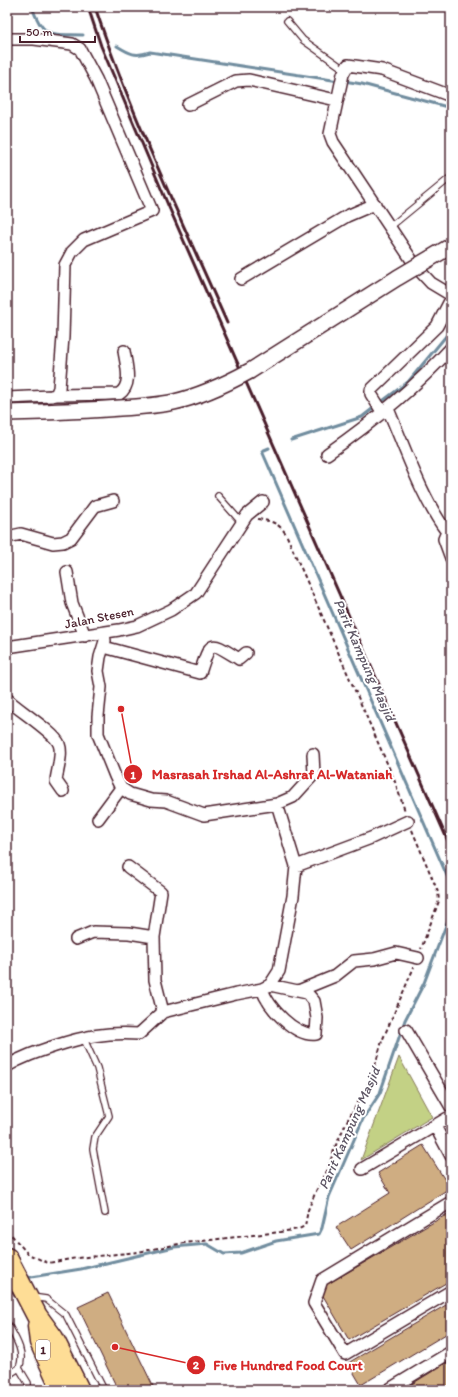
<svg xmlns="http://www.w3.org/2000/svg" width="458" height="1397" viewBox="0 0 458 1397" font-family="Itim,sans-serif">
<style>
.green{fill:#c3d185;stroke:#867858}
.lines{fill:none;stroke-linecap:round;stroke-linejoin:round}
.stream{stroke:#718d9f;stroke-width:3}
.building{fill:#cfad82;stroke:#4a1f2b}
.lane-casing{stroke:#4a1f2b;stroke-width:8}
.street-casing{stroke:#4a1f2b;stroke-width:14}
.highway-casing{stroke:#4a1f2b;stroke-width:23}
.path{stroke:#4a1f2b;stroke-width:2;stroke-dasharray:4 3;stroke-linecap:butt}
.lane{stroke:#fff;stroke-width:5.5}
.street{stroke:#fff;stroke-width:11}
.highway{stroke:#fedd96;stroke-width:20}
.rail{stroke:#4a1f2b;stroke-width:3}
.secondary-bridge-casing{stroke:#4a1f2b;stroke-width:18;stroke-linecap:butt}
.secondary-bridge{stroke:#fff;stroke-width:15}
.labels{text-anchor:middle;stroke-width:4;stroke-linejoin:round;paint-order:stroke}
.shield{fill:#fff;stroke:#80626b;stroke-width:1}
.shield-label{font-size:12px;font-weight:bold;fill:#4a1f2b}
.street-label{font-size:13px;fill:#4a1f2b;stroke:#fff}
.water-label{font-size:14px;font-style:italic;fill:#5e5665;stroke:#fff}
.leader{fill:none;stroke:#d62828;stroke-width:1.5}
.callout-dot{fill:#d62828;stroke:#fff;stroke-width:1.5}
.mark-label{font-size:12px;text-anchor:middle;font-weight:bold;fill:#fff}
.callout-label{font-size:14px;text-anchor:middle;font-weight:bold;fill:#d62828;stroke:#fff;stroke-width:4;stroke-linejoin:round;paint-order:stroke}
</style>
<rect width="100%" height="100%" fill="#fff"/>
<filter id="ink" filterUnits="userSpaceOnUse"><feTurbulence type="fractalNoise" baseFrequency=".025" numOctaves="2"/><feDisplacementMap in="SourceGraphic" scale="8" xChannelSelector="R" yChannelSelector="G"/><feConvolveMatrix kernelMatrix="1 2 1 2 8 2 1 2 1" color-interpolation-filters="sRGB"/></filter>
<g filter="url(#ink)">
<path class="green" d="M 399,1057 L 432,1117 L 361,1160 Z"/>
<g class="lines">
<path class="stream" d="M 32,7 C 43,39 52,34 83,35
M 117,46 C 130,54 135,57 150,52 L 339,81
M 344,81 L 362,84 L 451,108
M 380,403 L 408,382 L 451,330
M 291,440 L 362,417 L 376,406
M 269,448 L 262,451 L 451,885
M 25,1278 L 81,1269 L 174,1247 L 207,1244 L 224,1254 L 241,1253 L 276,1241 L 319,1234 L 322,1228 L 329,1197 L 363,1119 L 380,1093 L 405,1020 L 424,983 L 451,912"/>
</g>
<path class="building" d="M 423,1145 L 450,1188 L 351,1250 L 336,1227 L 390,1193 L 378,1173 Z
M 451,1212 L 451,1280 L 349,1340 L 319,1289 Z
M 108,1293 L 153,1386 L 150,1390 L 118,1390 L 78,1307 Z
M 451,1302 L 451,1331 L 361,1385 L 348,1363 Z
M 451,1360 L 451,1390 L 402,1390 Z"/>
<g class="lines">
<g class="lane-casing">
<path id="lane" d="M 287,21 L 303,40 L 344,69
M 390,227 L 451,177
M 218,496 L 242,523
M 83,1037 L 97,1068 L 109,1116 L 95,1137 L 93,1149 L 105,1213
M 32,1297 L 46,1299 L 66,1315 L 104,1390
M 7,1323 C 14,1336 26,1352 19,1368 L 7,1376
M 19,1368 L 28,1383 L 28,1390"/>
</g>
<g class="street-casing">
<path id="street" d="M 7,39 L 34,39 L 72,44 L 80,49 L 96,79 L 152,211 L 84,240 L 72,252 L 65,265 L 63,337 L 59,388 L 56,395 L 51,396 L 7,398
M 451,96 L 382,70 L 348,65 L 343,74 L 330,134 L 333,142 L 417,268 L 431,283 L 451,295
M 188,105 L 236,81 L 249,80 L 336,100
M 241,279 L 347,216 L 375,204
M 56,395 L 119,394 C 133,385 126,365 124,351
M 388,409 C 405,448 422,499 447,532 L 451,531
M 383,413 L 371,394 L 371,390 L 437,326 L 451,299
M 327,454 C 373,422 414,389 451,348
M 447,532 L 444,539 L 451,558
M 7,537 L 21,534 L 53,543 L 63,542 L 71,538 L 95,506 L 113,501
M 67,572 L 72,603 L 85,636
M 104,633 L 105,641 L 100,657 L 98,671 L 101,687 L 98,716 L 98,734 L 115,776 L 121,788 L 130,794 L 151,800 L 166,801 L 204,815 L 277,804 L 293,797 L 314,774 L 313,754
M 7,647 L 119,630 L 137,626 L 171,610 L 196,593 L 247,515 L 263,502
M 104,647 L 200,673 C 211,639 210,641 239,659 L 246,653
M 7,699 C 17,709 55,733 59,744 C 63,754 57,771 56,781 L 63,791
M 98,819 L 121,788
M 296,866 L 371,838 L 408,821
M 128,867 L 161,892 L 154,937 L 155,980 L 163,1012
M 76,939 L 93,932 L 129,933 L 154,937
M 270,985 L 279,971 L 293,896 L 296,866 L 277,804
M 298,991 L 335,976 L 354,961 L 374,959 L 396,953 L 418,958
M 406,1030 L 451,1107
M 7,1066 C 22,1057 37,1052 55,1046 C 86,1036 106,1032 139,1034 L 163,1012 L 236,994 L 262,989 L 270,985 L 307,993 L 314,1001 L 317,1018 L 316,1034 C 295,1037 268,1007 262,989
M 435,1126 L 451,1156
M 362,1169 L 451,1116
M 451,1202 L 322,1280 L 314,1303 L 345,1354 L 451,1291
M 388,1390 L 451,1352"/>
</g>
<g class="highway-casing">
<path id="highway" d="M 7,1258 L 37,1316 L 53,1338 L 79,1390
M 38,1326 L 40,1342 L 62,1390"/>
</g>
<path class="path" d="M 258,519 C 270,521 278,522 286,534 L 394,779 L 405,811
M 412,830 L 438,892 L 439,901 L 421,949
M 7,1230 L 28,1254 L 48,1263 L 77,1258 L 138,1252 L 184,1243 L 280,1232 L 299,1229 L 305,1226 L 308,1210 L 316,1191 L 327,1171 L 335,1147 L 347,1121 L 363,1094 L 372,1076 L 382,1041 L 414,967"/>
<use href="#lane" class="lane"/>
<use href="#street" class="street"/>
<use href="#highway" class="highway"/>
<path class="rail" d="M 88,7 L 101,46 L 168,205 L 451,848
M 95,7 C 131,115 181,219 227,323"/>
<g class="secondary-bridge-casing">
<path id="secondary-bridge" d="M 7,413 C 45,412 82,411 120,408 C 138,407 156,406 174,402 C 201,396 226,384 250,371 L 397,278 L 451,246"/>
</g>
<use href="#secondary-bridge" class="secondary-bridge"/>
</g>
</g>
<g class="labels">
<rect class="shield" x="36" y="1340" width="14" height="20" rx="3"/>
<g class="shield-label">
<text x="43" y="1354">1</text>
</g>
<g class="street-label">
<text transform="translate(99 617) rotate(-11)" y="5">Jalan Stesen</text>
</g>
<g class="water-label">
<text transform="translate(365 660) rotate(66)" y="5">Parit Kampung Masjid</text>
<text transform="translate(349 1128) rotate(-66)" y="5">Parit Kampung Masjid</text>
</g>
</g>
<path class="leader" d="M121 709L133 774M115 1347L196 1365"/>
<g class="callout-dot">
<circle cx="121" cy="709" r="4"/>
<circle cx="115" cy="1347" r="4"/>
<circle cx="133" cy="774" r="10"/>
<circle cx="196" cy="1365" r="10"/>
</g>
<g class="mark-label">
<text x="133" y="779">1</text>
<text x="196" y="1369">2</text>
</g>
<g class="callout-label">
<text x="272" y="779">Masrasah Irshad Al-Ashraf Al-Wataniah</text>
<text x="288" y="1370">Five Hundred Food Court</text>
</g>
<rect width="458" height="1397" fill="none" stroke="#fff" stroke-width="24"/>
<rect x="12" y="12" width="434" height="1373" fill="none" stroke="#4a1f2b" stroke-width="1.5" filter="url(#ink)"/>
<path d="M20 36v6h75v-6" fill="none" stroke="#4a1f2b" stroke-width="2"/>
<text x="26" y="36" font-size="12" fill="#4a1f2b" stroke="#ffffff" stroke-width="3" paint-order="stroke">50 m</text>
</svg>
